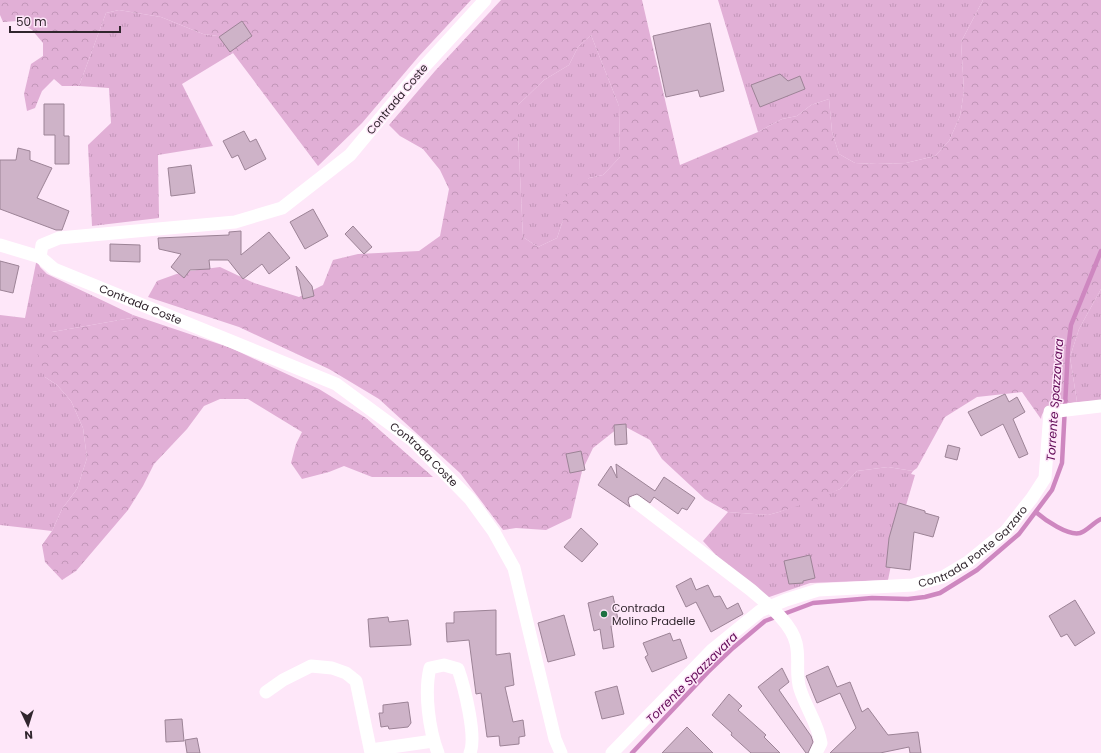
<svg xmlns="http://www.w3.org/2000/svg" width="1101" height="753" viewBox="0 0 1101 753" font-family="Poppins,sans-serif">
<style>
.grass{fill:url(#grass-tufts)}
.forest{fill:url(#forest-crowns);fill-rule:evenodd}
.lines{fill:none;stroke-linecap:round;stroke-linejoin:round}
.stream{stroke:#ce87c0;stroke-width:4.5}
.building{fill:#ceb3c8;stroke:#9c8396}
.minor{stroke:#fff;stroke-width:13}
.poi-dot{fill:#1e7142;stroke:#fee7f9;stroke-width:1.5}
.labels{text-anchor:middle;stroke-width:3;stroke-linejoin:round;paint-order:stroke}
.street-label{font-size:11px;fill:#31262e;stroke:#fee7f9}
.poi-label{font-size:11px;fill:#31262e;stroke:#fee7f9;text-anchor:start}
.water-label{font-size:12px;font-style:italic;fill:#620a57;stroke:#fee7f9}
</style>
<defs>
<pattern id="grass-tufts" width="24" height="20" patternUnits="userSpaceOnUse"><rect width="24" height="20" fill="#e1afd6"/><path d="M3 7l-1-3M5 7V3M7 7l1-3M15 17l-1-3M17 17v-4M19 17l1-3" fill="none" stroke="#c296b8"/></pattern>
<pattern id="forest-crowns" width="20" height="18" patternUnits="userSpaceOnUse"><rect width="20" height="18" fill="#e1afd6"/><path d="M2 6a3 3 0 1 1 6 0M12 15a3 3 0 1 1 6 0" fill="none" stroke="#c296b8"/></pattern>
</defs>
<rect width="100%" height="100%" fill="#fee7f9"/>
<path class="grass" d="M 718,0 L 983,0 L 961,42 L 964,91 L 960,116 L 949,141 L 935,156 L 906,163 L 877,164 L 855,163 L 839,154 L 832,132 L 829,99 L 811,105 L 797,116 L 782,119 L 758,132 Z
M 119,10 L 161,17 L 203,34 L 225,37 L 233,53 L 182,84 L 213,146 L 158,155 L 159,218 L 92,226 L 88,145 L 111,123 L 109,88 L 79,86 L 106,13 Z
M 591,35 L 619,106 L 620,157 L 603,175 L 589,178 L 563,201 L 563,220 L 557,238 L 538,247 L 523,237 L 518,133 L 518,105 L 544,80 L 569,65 L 578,47 Z
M 37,258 L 40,267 L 47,274 L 133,315 L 131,318 L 52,332 L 45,377 L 57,385 L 71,401 L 83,428 L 87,458 L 77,489 L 62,509 L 52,531 L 0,525 L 0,315 L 25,318 Z
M 1101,289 L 1101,401 L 1077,402 L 1070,357 L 1079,329 Z
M 888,467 L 913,471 L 911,474 L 915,475 L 897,536 L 888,580 L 810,583 L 758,601 L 703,541 L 728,512 L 768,515 L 779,512 L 840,489 L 857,471 Z"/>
<path class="forest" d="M 0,0 L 471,0 L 419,56 L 362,123 L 318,166 L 233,53 L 225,37 L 203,34 L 161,17 L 119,10 L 106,13 L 79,86 L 62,86 L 54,79 L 42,91 L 35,108 L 27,111 L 24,94 L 31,64 L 43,56 L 43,43 L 32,30 L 18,21 L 3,22 L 0,15 Z
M 501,0 L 642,0 L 680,165 L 758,132 L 782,119 L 797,116 L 811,105 L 829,99 L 832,132 L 839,154 L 855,163 L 877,164 L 906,163 L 935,156 L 949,141 L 960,116 L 964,91 L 961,42 L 983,0 L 1101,0 L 1101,289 L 1079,329 L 1070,357 L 1077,402 C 1064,404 1043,403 1041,419 L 1022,392 L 977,397 L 945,417 L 917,468 L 913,471 L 888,467 L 857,471 L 840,489 L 816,500 L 779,512 L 768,515 L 728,512 L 705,499 L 662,459 L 650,440 L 622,425 L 593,448 L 582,471 L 571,518 L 546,530 L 516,528 L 503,530 L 460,473 L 379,399 L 329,369 L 239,327 L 148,297 L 157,281 L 182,272 L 220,267 L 254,283 L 299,297 L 323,285 L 333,260 L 358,254 L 419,251 L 440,236 L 449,189 L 440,170 L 423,149 L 400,136 L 389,125 L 435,71 ZM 591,35 L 619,106 L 620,157 L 603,175 L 589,178 L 574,186 L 563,201 L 563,220 L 557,238 L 538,247 L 523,237 L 518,133 L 518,105 L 544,80 L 569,65 L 578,47 Z
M 133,315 L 231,348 L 319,389 L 366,418 L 433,477 L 372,477 L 344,466 L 329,472 L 302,479 L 291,463 L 296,444 L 302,432 L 248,399 L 220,399 L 204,406 L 187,429 L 154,464 L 143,486 L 128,510 L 76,571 L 62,580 L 45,562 L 42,545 L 52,531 L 62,509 L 77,489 L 87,458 L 83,428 L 71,401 L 57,385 L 45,377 L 36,347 L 52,332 L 131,318 Z"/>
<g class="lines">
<path class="stream" d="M 1037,513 C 1045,520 1068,536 1080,533 C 1087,531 1094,522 1101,519
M 632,753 L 708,672 L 733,648 L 765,621 L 813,603 L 872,598 L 908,599 L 925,597 L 940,593 L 977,570 L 1019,534 L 1052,490 L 1062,463 L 1068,349 L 1071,325 L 1101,251"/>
</g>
<path class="building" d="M 242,21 L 252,36 L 230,52 L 219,37 Z
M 710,23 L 724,91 L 700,97 L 698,90 L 666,97 L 653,36 Z
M 780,74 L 788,81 L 800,76 L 805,89 L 760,107 L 751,85 Z
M 44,104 L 64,104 L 64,136 L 69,136 L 69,164 L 55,164 L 55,135 L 44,135 Z
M 244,131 L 250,142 L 256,139 L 266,159 L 245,170 L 238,155 L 232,158 L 223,141 Z
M 18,148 L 30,151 L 30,160 L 52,168 L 37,198 L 69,211 L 62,230 L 56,230 L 0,209 L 0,160 L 16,160 Z
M 191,165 L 195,193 L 171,196 L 168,168 Z
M 313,209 L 328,236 L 305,249 L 290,222 Z
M 353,226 L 372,247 L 364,254 L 345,234 Z
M 241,231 L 241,255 L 269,232 L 290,258 L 269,274 L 262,264 L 243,279 L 228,260 L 209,260 L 210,269 L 190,270 L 184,278 L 171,267 L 181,254 L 159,249 L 158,238 L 229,235 L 229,232 Z
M 110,244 L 140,245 L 140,262 L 110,261 Z
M 0,261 L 19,266 L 13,293 L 0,290 Z
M 296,266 L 312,286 L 314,296 L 303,299 Z
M 1005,394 L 1009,402 L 1017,397 L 1025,412 L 1013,419 L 1028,454 L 1019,458 L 1003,424 L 981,436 L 968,412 Z
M 626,424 L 627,444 L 615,445 L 614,425 Z
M 948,445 L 960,448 L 957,460 L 945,457 Z
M 581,451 L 585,470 L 570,473 L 566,454 Z
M 616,464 L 655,491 L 664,477 L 695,498 L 687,510 L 682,508 L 678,514 L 654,497 L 650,503 L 637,494 L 629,497 L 628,501 L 630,507 L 598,485 L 611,466 L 617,478 Z
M 899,503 L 925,511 L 925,513 L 939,517 L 933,537 L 914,532 L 910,570 L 886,567 L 889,538 Z
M 581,528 L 598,544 L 582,562 L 564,547 Z
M 810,555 L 815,578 L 803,581 L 803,583 L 789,584 L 784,561 Z
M 691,578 L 696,590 L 708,585 L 714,597 L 720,596 L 727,609 L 738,603 L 743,614 L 711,632 L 696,602 L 686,607 L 676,586 Z
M 613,596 L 619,624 L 611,626 L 614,647 L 603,649 L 600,629 L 594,631 L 588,603 Z
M 1075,600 L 1095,633 L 1075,646 L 1067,634 L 1061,637 L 1049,616 Z
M 496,610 L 496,655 L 510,653 L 514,685 L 505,687 L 513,722 L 523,720 L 525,736 L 519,737 L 519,744 L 500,746 L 499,736 L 487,737 L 481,693 L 476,694 L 469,640 L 447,642 L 446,623 L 454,623 L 454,612 Z
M 564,615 L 575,655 L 548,662 L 538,623 Z
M 388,617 L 389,622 L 408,620 L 411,645 L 370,647 L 368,619 Z
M 670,633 L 673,641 L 680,639 L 687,658 L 652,672 L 645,657 L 648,655 L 643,643 Z
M 828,666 L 837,687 L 850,682 L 862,712 L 868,708 L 888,735 L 918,732 L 921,753 L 910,753 L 909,747 L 880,753 L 830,753 L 856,728 L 840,693 L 817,703 L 806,676 Z
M 782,668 L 789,682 L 779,690 L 811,736 L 813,742 L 808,753 L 806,753 L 758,687 Z
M 617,686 L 624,714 L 602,719 L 595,692 Z
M 729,694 L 742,706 L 738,710 L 766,735 L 764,737 L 780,753 L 751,753 L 731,735 L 732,733 L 712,715 Z
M 408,702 L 411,723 L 408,727 L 389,729 L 388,726 L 381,727 L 379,713 L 383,713 L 383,705 Z
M 182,719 L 184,741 L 166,742 L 165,720 Z
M 687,727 L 713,753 L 662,753 Z
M 197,738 L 200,753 L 187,753 L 185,740 Z"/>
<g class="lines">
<g class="minor">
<path id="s1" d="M 485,0 L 413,79 L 350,155 L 282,208 L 235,222 L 59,238 L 42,245 L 40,257 L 54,269 L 336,384 L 412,440 L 470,499 L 494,532 L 514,568 L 555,739 L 561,753"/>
<path d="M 0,245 L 40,257"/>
<path d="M 636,502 L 751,590 C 767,604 791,622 796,643 C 800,658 795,674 800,689 C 806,708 818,724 821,743 L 816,753"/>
<path d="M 266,692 L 283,680 L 311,666 L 332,668 L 346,673 L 356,681 L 371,753"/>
<path d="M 371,750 L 433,741"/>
<path d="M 438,753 C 429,730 424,692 430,668 L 444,665 L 458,669 C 464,686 477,736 470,753"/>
<path id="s2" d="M 612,753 L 712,650 L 760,611 L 786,600 L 818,590 L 913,585 L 943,577 L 968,562 L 1006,531 L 1032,498 L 1045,478 L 1050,412 L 1101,406"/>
</g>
</g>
<circle class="poi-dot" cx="604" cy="614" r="4"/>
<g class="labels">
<g class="street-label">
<text transform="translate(397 99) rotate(-50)" y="4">Contrada Coste</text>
<text dy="4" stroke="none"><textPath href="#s1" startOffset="660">Contrada Coste</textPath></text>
<text dy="4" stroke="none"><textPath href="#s1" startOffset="984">Contrada Coste</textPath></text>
<text dy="4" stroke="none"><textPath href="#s2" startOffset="435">Contrada Ponte Garzaro</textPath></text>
</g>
<g class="poi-label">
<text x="612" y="612">Contrada<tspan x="612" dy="13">Molino Pradelle</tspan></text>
</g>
<g class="water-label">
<text transform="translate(1055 400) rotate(-86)" y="4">Torrente Spazzavara</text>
<text transform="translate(692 678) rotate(-45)" y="4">Torrente Spazzavara</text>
</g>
</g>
<g transform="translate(28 725) rotate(176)" stroke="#fee7f9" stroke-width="3" paint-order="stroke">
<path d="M0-3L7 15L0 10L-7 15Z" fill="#31262e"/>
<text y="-6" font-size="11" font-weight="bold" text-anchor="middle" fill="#31262e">N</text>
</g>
<path d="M10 26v6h110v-6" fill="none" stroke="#31262e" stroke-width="2"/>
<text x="16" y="26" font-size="12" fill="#31262e" stroke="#fee7f9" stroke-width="3" paint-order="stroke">50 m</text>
</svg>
